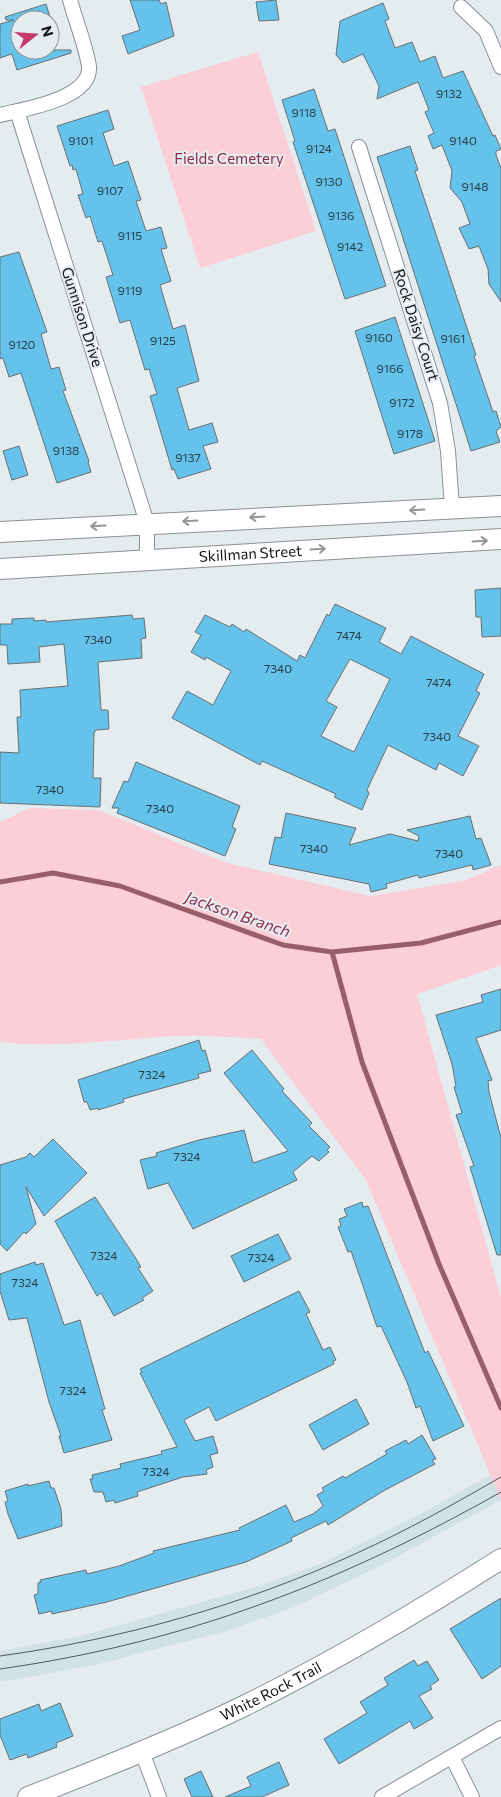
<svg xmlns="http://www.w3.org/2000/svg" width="501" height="1797" viewBox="0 0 501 1797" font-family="Commissioner,sans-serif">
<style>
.built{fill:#d2e1e8}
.green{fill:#fcced7}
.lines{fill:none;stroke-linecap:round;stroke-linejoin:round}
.stream{stroke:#975e6b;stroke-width:5}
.building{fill:#65c2ea;stroke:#696f72;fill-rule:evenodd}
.street-casing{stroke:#8a9194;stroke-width:16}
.secondary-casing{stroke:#8a9194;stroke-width:22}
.street{stroke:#fff;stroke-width:14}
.secondary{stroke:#fff;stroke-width:20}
.tram{stroke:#535759;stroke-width:1}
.oneway{stroke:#959696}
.labels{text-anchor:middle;stroke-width:4;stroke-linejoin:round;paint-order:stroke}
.number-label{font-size:12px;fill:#28404b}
.park-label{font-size:15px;fill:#8d2a4a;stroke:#e5ecef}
.street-label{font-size:15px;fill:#131516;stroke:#e5ecef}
.water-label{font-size:16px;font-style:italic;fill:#8f2d4c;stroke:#e5ecef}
</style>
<rect width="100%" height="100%" fill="#e5ecef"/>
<path class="built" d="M 501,1469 L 501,1500 L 382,1565 L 292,1608 L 226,1631 L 95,1665 L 0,1682 L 0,1651 L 81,1636 L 259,1586 L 322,1563 L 424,1512 Z"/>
<path class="green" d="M 258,52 L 316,231 L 200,268 L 141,87 Z
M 30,808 L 99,810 L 224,862 L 370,896 L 463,881 L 501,865 L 501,965 L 417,994 L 501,1298 L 501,1500 L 366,1180 L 261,1039 C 232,1037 201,1035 172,1036 C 115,1040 58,1048 0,1042 L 0,822 Z"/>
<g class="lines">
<path class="stream" d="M 0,882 L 53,873 L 120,886 L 283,945 L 332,952 L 421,943 L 501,922
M 332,952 L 362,1062 L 439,1264 L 501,1408"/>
</g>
<path class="building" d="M 130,0 L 159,0 L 161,4 L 166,2 L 174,36 L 128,54 L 122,36 L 140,30 Z
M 276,0 L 279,20 L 259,21 L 256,2 Z
M 383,3 L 389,19 L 385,21 L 395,48 L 412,42 L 420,62 L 435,56 L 443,78 L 463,71 L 493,136 L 495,135 L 501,149 L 496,151 L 496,155 L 501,168 L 501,302 L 489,284 L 488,269 L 479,246 L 469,249 L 459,228 L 470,224 L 462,202 L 450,188 L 452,171 L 442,145 L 433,149 L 428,136 L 434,133 L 425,112 L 429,110 L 418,82 L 377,99 L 379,86 L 363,54 L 343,63 L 336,55 L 340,21 Z
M 46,4 L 51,20 L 20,20 L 20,50 L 71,50 L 71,53 L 17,70 L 12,54 L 0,58 L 0,24 L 14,20 L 6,20 L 5,17 Z
M 314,89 L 328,131 L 335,129 L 386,286 L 345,299 L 293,142 L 295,141 L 282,100 Z
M 108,110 L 114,129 L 103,133 L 114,166 L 128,161 L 141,200 L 136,201 L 146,231 L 161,227 L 167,248 L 161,249 L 171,281 L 160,285 L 173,329 L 185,325 L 199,381 L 177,388 L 189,430 L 212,423 L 218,442 L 203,446 L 211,469 L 178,479 L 174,469 L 172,470 L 150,396 L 157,394 L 149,369 L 145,370 L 130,320 L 120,323 L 106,277 L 113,275 L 102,241 L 98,242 L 90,216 L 86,218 L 78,195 L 83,194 L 76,169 L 73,170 L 72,165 L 70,166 L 57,126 Z
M 410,146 L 418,170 L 415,171 L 416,174 L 476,355 L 474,356 L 493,412 L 496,411 L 501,427 L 496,431 L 500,442 L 471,451 L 377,157 Z
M 19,252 L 47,332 L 41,334 L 51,369 L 59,367 L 66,390 L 63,391 L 89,461 L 88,462 L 91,472 L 57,483 L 21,373 L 9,377 L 3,358 L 0,359 L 0,257 Z
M 395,317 L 435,441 L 394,454 L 355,331 Z
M 19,446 L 28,475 L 12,480 L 3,451 Z
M 501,588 L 501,636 L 482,637 L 481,617 L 476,617 L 475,590 Z
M 335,604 L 386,628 L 379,642 L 401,654 L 411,636 L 484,674 L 476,691 L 480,693 L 458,736 L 479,746 L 463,776 L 439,763 L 436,770 L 388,745 L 367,790 L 369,793 L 362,810 L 334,797 L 336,794 L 262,761 L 260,765 L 172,718 L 187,691 L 213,705 L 231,671 L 206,657 L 205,660 L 191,652 L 201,635 L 195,632 L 205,615 L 230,627 L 232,624 L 244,632 L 246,629 L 297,661 L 300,655 L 305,658 L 327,614 L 329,616 ZM 350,659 L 390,679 L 354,752 L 321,736 L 337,707 L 326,701 Z
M 132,615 L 133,619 L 144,618 L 146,638 L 141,639 L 142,658 L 98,662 L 101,710 L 108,710 L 109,729 L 96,730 L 94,733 L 93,778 L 101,778 L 100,807 L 0,803 L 0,752 L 19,753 L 17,717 L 21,717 L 20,690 L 68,686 L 64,644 L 39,647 L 40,662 L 8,664 L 7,645 L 0,645 L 0,624 L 12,624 L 12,619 L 34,618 L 34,621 L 46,620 L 46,622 Z
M 136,762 L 240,806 L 232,827 L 236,829 L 225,856 L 117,813 L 119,808 L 112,808 L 124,781 L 128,782 Z
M 286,813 L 356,828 L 349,845 L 390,834 L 418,841 L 419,836 L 407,830 L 470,816 L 476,839 L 481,838 L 491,865 L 473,870 L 472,865 L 419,878 L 418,875 L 386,884 L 387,888 L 371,892 L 369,884 L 269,864 L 275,837 L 281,838 Z
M 501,989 L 501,1030 L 476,1038 L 492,1080 L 488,1081 L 489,1092 L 501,1138 L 501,1255 L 497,1255 L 470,1167 L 474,1166 L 456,1115 L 462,1113 L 454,1087 L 456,1086 L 452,1064 L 436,1015 L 483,1002 L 481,995 Z
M 199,1040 L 202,1051 L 205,1050 L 211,1071 L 198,1074 L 199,1078 L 123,1099 L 124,1102 L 98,1110 L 98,1108 L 90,1110 L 87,1102 L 84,1102 L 78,1080 Z
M 252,1050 L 284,1089 L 282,1091 L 312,1123 L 309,1126 L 330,1147 L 327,1150 L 329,1152 L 319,1161 L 312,1156 L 293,1172 L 297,1180 L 193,1229 L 168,1183 L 148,1189 L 140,1160 L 157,1156 L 156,1153 L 199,1140 L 244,1130 L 253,1163 L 288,1151 L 224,1073 Z
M 53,1139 L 87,1173 L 44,1216 L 26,1187 L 36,1224 L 26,1234 L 24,1232 L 7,1251 L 0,1244 L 0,1165 L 26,1157 L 30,1153 L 34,1157 Z
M 95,1197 L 135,1257 L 141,1267 L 138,1268 L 153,1291 L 142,1298 L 144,1300 L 114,1316 L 101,1293 L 97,1296 L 55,1221 Z
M 362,1202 L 363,1207 L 368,1206 L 425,1353 L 428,1351 L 464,1426 L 433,1441 L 420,1406 L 416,1408 L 407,1382 L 381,1326 L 377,1327 L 351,1251 L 348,1252 L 338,1227 L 341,1226 L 339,1219 L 347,1216 L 344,1209 Z
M 278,1234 L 291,1259 L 244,1282 L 231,1256 Z
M 35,1262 L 36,1265 L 43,1263 L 64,1325 L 80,1320 L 105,1409 L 102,1410 L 112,1440 L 64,1453 L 59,1436 L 61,1436 L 49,1402 L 27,1318 L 9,1320 L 0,1291 L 0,1274 Z
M 299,1291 L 310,1312 L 306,1314 L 323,1350 L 330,1347 L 336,1360 L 333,1361 L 334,1364 L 216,1421 L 209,1407 L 184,1420 L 195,1441 L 213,1436 L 218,1453 L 210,1455 L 213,1467 L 206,1470 L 207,1474 L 183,1477 L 137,1492 L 138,1496 L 115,1503 L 114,1500 L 106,1502 L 103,1492 L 94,1492 L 90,1479 L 93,1479 L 92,1475 L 121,1468 L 120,1464 L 162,1454 L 161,1451 L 177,1447 L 140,1373 L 142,1372 L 140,1369 Z
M 356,1399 L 369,1424 L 323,1450 L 309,1425 Z
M 422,1435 L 436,1459 L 432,1460 L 435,1464 L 385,1490 L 328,1525 L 326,1521 L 291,1538 L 292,1541 L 246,1562 L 107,1602 L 52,1614 L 52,1611 L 39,1614 L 34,1595 L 38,1594 L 38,1583 L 41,1582 L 40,1580 L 86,1570 L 87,1574 L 119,1566 L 154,1553 L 153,1551 L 240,1530 L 239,1528 L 286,1505 L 294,1522 L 313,1514 L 323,1506 L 317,1495 L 324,1491 L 322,1488 L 343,1476 L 345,1478 L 387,1454 L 385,1451 L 406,1440 L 408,1444 Z
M 49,1481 L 51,1488 L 54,1488 L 61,1509 L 62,1526 L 18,1539 L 8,1514 L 5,1502 L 8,1501 L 5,1491 L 28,1484 L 28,1486 Z
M 501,1598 L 501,1666 L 482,1679 L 450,1629 Z
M 414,1660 L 418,1666 L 427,1661 L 439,1680 L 430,1686 L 432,1689 L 419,1696 L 433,1718 L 414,1729 L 410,1721 L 339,1764 L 324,1739 L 367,1713 L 360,1702 L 388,1685 L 384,1678 Z
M 60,1703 L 73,1736 L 56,1743 L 57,1747 L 28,1758 L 27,1754 L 10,1760 L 0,1735 L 0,1719 L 39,1704 L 41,1711 Z
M 279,1762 L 289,1785 L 262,1797 L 225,1797 L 251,1786 L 247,1777 Z
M 201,1771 L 213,1797 L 192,1797 L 184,1779 Z"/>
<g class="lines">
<g class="street-casing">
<path id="street" d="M 461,7 L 486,31 L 501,67
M 17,111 L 147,523 L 147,559
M 0,115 C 24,109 91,99 89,67 C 87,49 75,19 70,0
M 359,147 L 440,403 L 448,451 L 452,508
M 142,1752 L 159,1797
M 452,1757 L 472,1797
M 382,1797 L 501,1728"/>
</g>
<g class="secondary-casing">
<g id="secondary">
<path d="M 0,532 L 501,506"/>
<path id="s1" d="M 0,569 L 501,539"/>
<path id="s2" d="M 28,1797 C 101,1769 174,1740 244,1706 C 333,1662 418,1612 501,1559"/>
</g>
</g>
<use href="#street" class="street"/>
<use href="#secondary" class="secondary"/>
<path class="tram" d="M 0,1656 C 123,1639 244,1605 357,1553 C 406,1531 454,1504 501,1477
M 0,1669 C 184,1643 340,1583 501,1492"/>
</g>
<defs><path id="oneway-shaft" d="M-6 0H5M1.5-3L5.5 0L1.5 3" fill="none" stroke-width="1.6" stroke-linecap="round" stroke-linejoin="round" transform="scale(1.25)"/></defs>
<g class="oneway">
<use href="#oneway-shaft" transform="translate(417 510) rotate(177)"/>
<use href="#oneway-shaft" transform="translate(257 517) rotate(177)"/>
<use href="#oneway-shaft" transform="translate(190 521) rotate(177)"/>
<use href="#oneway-shaft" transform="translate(98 526) rotate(177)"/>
<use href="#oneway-shaft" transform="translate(480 541) rotate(-3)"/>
<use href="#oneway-shaft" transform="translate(318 549) rotate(-3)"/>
</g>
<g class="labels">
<g class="number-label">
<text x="449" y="98">9132</text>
<text x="304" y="117">9118</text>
<text x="81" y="145">9101</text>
<text x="463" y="145">9140</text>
<text x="319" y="153">9124</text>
<text x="329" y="186">9130</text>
<text x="475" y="191">9148</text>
<text x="110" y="195">9107</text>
<text x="341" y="220">9136</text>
<text x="130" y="240">9115</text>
<text x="350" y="251">9142</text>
<text x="130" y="295">9119</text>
<text x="379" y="342">9160</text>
<text x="453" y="343">9161</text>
<text x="163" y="345">9125</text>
<text x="22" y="349">9120</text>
<text x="390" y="373">9166</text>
<text x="402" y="407">9172</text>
<text x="410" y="438">9178</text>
<text x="66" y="455">9138</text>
<text x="188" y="462">9137</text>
<text x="349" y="640">7474</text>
<text x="98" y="644">7340</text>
<text x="278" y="673">7340</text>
<text x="439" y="687">7474</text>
<text x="437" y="741">7340</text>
<text x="50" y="794">7340</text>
<text x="160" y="813">7340</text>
<text x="314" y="853">7340</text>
<text x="449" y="858">7340</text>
<text x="152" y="1079">7324</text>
<text x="187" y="1161">7324</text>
<text x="104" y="1260">7324</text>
<text x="261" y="1262">7324</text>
<text x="25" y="1287">7324</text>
<text x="73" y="1395">7324</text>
<text x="156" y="1476">7324</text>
</g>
<g class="park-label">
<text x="229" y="164">Fields Cemetery</text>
</g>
<g class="street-label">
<text transform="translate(82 317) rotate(72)" y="5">Gunnison Drive</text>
<text transform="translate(416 325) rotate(72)" y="5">Rock Daisy Court</text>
<text dy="5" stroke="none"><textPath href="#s1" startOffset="251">Skillman Street</textPath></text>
<text dy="5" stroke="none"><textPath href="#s2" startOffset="265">White Rock Trail</textPath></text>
</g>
<g class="water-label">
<text transform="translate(238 914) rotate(19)" y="6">Jackson Branch</text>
</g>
</g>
<g transform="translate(35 35) rotate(73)"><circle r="24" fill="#e5ecef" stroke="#919698"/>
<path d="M0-4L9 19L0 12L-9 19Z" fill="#c53867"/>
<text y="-8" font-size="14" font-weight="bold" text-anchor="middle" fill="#131516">N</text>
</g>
</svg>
